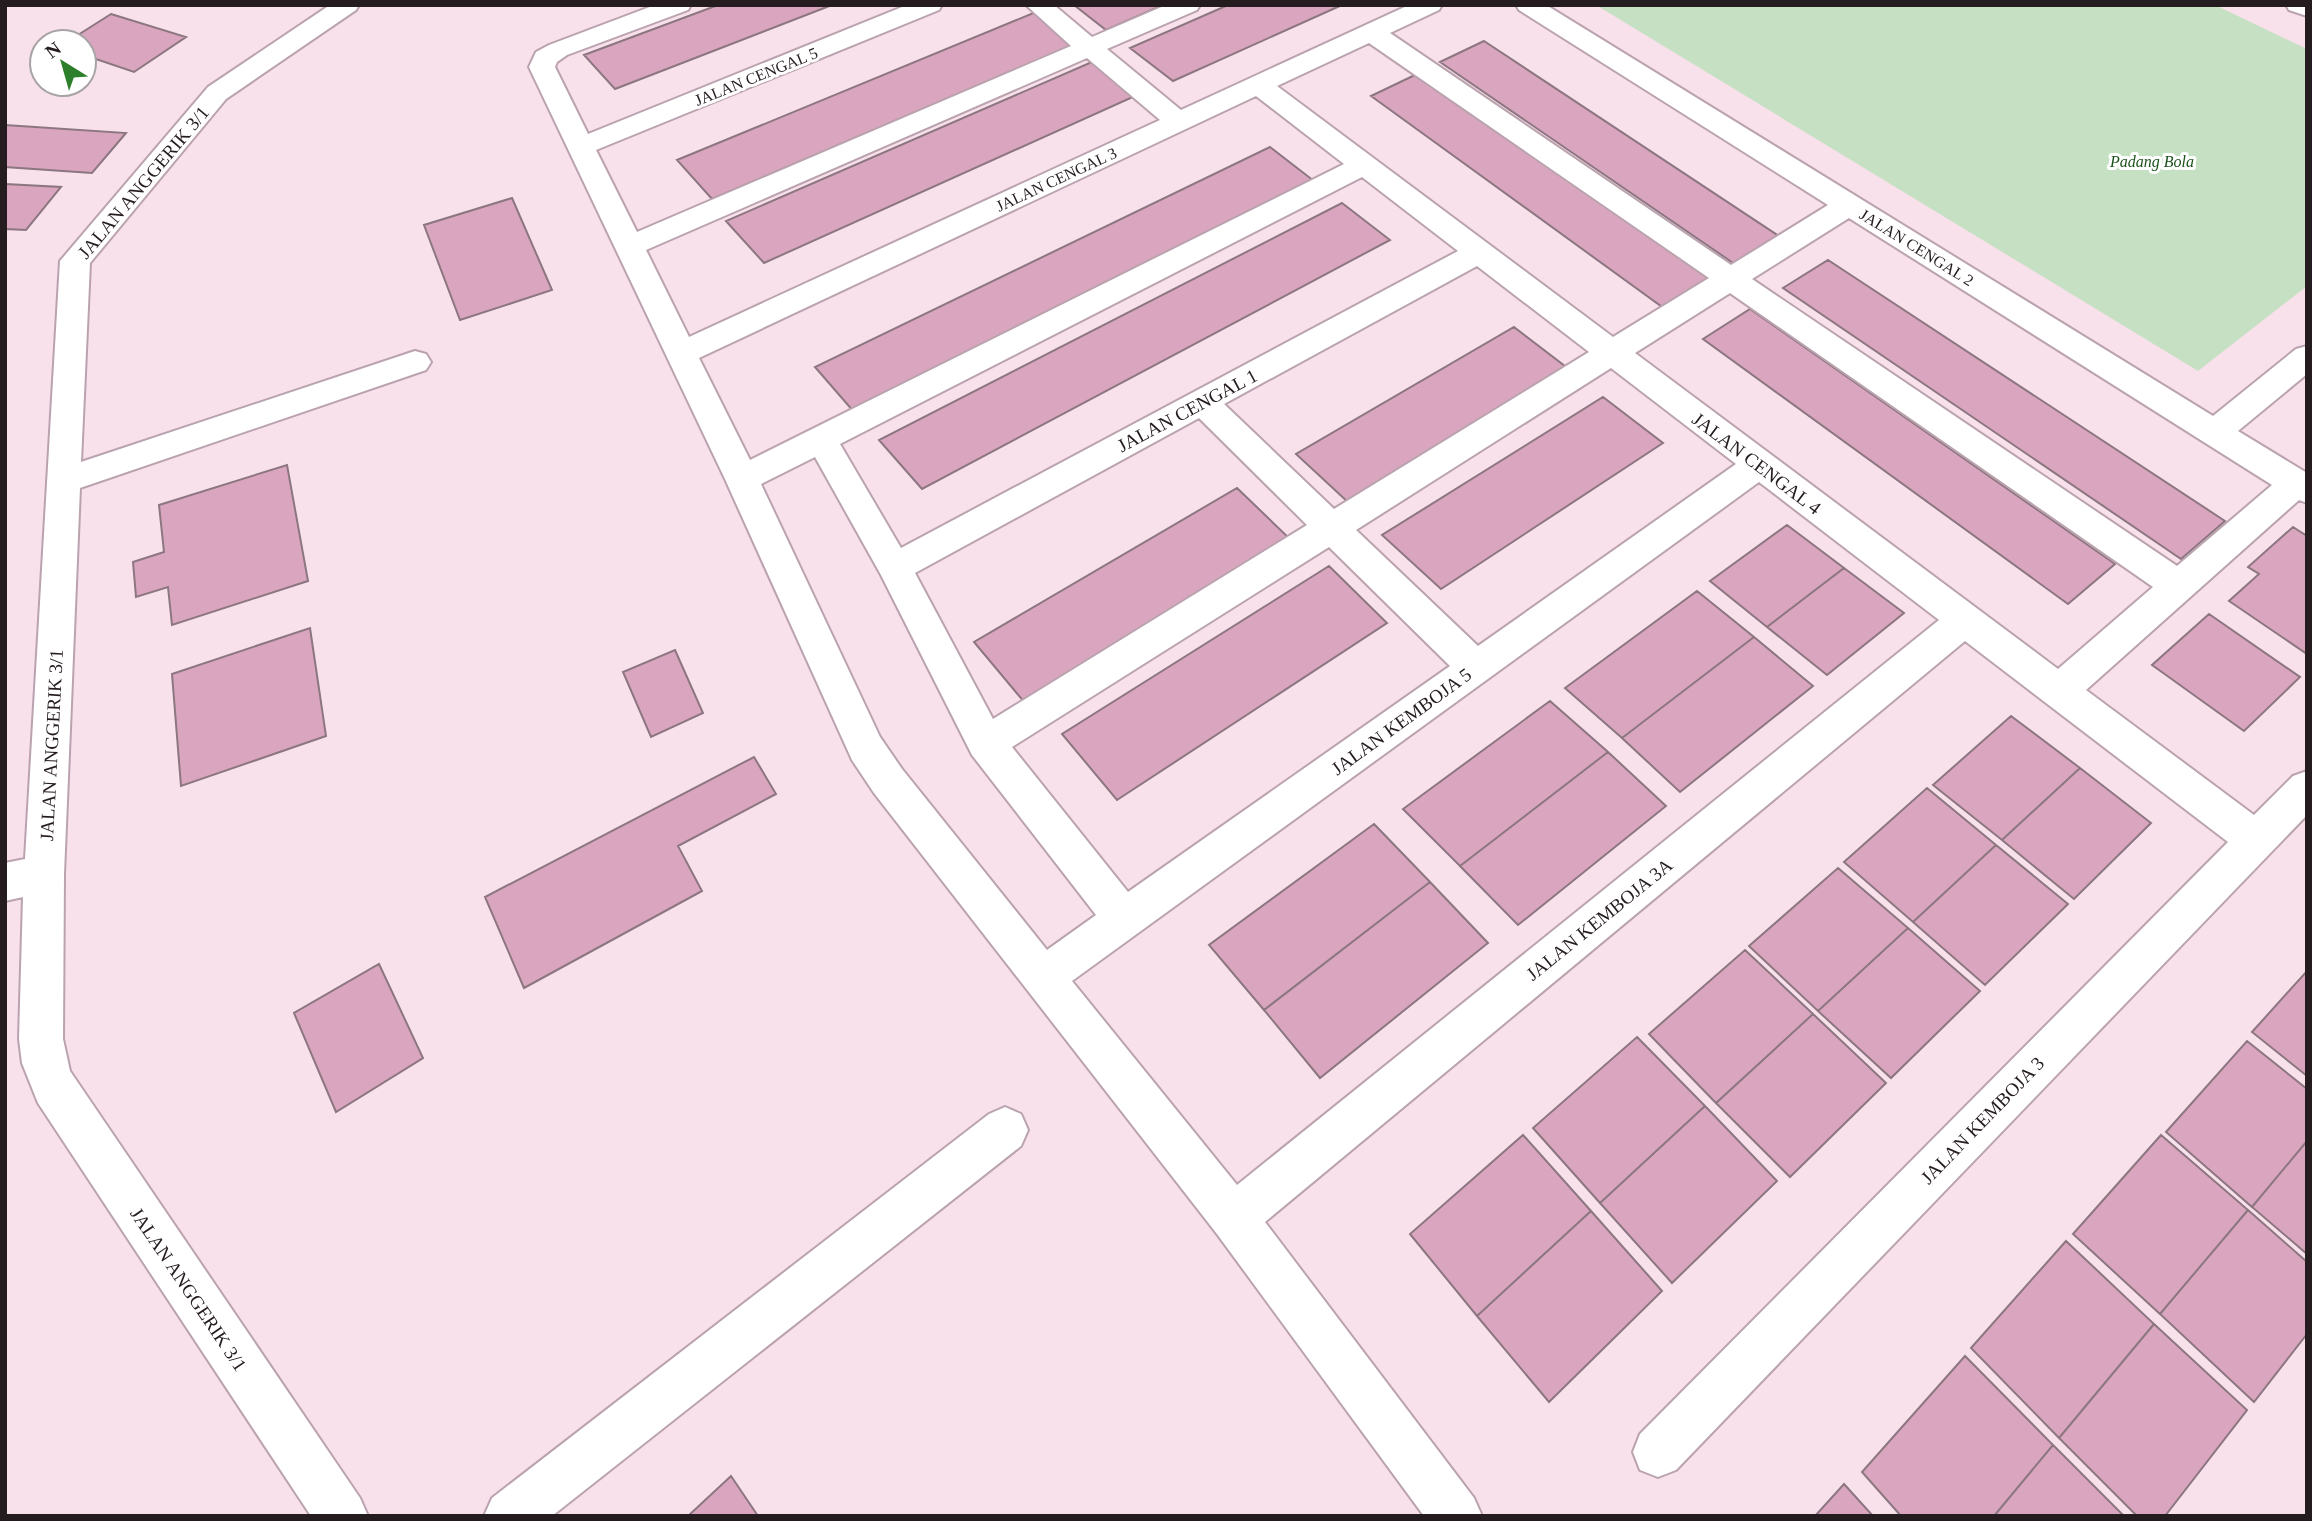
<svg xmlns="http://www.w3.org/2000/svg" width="2312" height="1521" viewBox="0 0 2312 1521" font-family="'Times New Roman',serif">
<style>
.green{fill:#c6e0c3}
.building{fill:#daa6bf;stroke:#8c7680;stroke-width:2}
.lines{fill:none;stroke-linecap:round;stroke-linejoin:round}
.minor-casing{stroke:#baa3ae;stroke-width:4}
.minor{fill:#fff;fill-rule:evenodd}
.labels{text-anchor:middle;stroke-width:6;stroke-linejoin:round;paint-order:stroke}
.far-street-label{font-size:16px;fill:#251c20;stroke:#fff}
.far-park-label{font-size:16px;font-style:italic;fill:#1e521c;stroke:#fff}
.street-label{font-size:19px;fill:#251c20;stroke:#fff}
</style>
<rect width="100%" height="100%" fill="#f9e1ec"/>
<path class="green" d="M 1596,5 L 2215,5 L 2307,49 L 2307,286 L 2198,371 Z"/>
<path class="building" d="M 718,5 L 832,5 L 615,89 L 584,55 Z
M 1074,5 L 1163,5 L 1106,30 Z
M 1228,5 L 1342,5 L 1173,81 L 1130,48 Z
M 1036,12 L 1076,44 L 712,199 L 677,160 Z
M 111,14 L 186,37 L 134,72 L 84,55 L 84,42 L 67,42 Z
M 1484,41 L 1782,238 L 1736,265 L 1440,62 Z
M 1092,62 L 1135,96 L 764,263 L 726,221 Z
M 1417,74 L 1712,280 L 1665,309 L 1371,96 Z
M 5,125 L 126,133 L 92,173 L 5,167 Z
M 1270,147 L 1314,181 L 854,412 L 815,367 Z
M 5,184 L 61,187 L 26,230 L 5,229 Z
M 512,198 L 552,290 L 460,320 L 424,225 Z
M 1342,203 L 1390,240 L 922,489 L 879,440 Z
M 1828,260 L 2225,521 L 2181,559 L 1783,288 Z
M 1750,309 L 2115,564 L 2068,604 L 1703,339 Z
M 1514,327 L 1570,370 L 1350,504 L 1296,454 Z
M 1603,397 L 1663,443 L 1441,589 L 1382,535 Z
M 287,465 L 308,581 L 172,625 L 168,587 L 136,597 L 133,562 L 164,552 L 159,505 Z
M 1237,488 L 1291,540 L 1025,703 L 974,642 Z
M 1787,525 L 1844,568 L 1767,627 L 1710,581 Z
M 2293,527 L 2307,536 L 2307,654 L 2229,601 L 2259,574 L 2248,567 Z
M 1329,566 L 1387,623 L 1117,800 L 1062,734 Z
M 1844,568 L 1904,613 L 1827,675 L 1767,627 Z
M 1697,591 L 1754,637 L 1622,738 L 1565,688 Z
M 2209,614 L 2300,677 L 2244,731 L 2152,665 Z
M 310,628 L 326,736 L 181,786 L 172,674 Z
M 1754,637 L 1813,686 L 1680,792 L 1622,738 Z
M 675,650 L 703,713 L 651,737 L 623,672 Z
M 1550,701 L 1608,752 L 1460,866 L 1403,809 Z
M 2011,716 L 2080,768 L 2002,840 L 1933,785 Z
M 1608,752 L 1666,806 L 1518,925 L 1460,866 Z
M 754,757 L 776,794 L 678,846 L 702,891 L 524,988 L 485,897 Z
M 2080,768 L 2151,823 L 2074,899 L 2002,840 Z
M 1927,788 L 1996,845 L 1913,922 L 1844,862 Z
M 1374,824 L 1430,882 L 1264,1010 L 1209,945 Z
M 1996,845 L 2068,904 L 1985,985 L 1913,922 Z
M 1838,868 L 1908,928 L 1818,1011 L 1749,946 Z
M 1430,882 L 1488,943 L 1320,1078 L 1264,1010 Z
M 1908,928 L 1980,991 L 1891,1078 L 1818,1011 Z
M 1745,950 L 1813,1014 L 1716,1103 L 1649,1034 Z
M 379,964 L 423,1058 L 336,1112 L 294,1013 Z
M 2307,971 L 2307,1076 L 2252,1032 Z
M 1813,1014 L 1886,1083 L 1790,1177 L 1716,1103 Z
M 1637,1037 L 1705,1106 L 1600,1203 L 1533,1128 Z
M 2247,1041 L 2307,1089 L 2307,1141 L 2252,1207 L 2166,1132 Z
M 1705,1106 L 1777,1181 L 1672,1283 L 1600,1203 Z
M 1523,1135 L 1591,1211 L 1477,1316 L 1410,1234 Z
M 2161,1135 L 2248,1210 L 2160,1314 L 2073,1234 Z
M 2307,1141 L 2307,1254 L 2252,1207 Z
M 2248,1210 L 2307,1262 L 2307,1334 L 2254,1402 L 2160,1314 Z
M 1591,1211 L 1662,1291 L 1549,1402 L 1477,1316 Z
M 2066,1241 L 2154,1324 L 2059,1438 L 1971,1348 Z
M 2154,1324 L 2247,1410 L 2165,1516 L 2137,1516 L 2059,1438 Z
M 1965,1356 L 2053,1445 L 1994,1516 L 1901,1516 L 1862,1472 Z
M 2053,1445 L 2124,1516 L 1994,1516 Z
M 731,1476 L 758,1516 L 688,1516 Z
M 1844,1484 L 1873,1516 L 1815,1516 Z"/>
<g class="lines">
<g class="minor-casing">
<path id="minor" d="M 330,5 L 359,5 L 356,10 L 226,99 L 90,263 L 81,462 L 415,351 L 426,354 L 431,362 L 426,370 L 80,488 L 64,874 L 63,1039 L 70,1071 L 360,1498 L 368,1516 L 311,1516 L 38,1103 L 22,1063 L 19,1039 L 23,897 L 5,901 L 5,863 L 25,859 L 60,261 L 208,87 Z
M 655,5 L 691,5 L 688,10 L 567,55 L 557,62 L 555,67 L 588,134 L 907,5 L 942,5 L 939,10 L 596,150 L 637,232 L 1071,46 L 1026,5 L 1054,5 L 1092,37 L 1166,5 L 1200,5 L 1197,10 L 1107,49 L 1181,110 L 1409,5 L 1442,5 L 1439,10 L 1390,33 L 1731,265 L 1828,205 L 1519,10 L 1516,5 L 1546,5 L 2213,416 L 2296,349 L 2307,346 L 2307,374 L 2238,431 L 2307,473 L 2307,503 L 2299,500 L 2086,690 L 2254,815 L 2293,776 L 2307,771 L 2307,815 L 1676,1470 L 1658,1477 L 1640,1470 L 1633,1452 L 1640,1434 L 2228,842 L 1965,641 L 1265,1222 L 1474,1498 L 1482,1516 L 1424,1516 L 1217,1234 L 874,793 L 852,760 L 725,479 L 529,67 L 536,52 L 549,45 ZM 1369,43 L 1709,278 L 1613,337 L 1277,86 ZM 1087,58 L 1160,120 L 689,337 L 646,250 ZM 1256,96 L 1344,164 L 750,460 L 699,358 ZM 1362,177 L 1458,251 L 901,548 L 840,444 ZM 1849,218 L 2272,485 L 2177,566 L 1752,279 ZM 1477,266 L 1589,352 L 1334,509 L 1224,404 ZM 1730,293 L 2153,587 L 2058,669 L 1635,353 ZM 1611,368 L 1736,464 L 1478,646 L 1356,530 ZM 1199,418 L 1307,525 L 993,719 L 915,573 ZM 815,457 L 881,575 L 972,755 L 1096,915 L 1047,950 L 902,769 L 880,737 L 761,484 ZM 1759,482 L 1939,620 L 1237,1185 L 1072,981 ZM 1329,547 L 1450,666 L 1128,892 L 1012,747 Z
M 2286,5 L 2307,5 L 2307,16 L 2289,10 Z
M 1005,1107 L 1021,1114 L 1028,1130 L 1021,1146 L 552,1516 L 484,1516 L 492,1498 L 989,1114 Z"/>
</g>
<use href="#minor" class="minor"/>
</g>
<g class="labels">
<g class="far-street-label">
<text transform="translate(756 76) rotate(-22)" y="6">JALAN CENGAL 5</text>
<text transform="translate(1056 179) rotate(-25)" y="6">JALAN CENGAL 3</text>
<text transform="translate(1917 247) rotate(32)" y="6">JALAN CENGAL 2</text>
</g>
<g class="far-park-label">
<text x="2152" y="167">Padang Bola</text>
</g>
<g class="street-label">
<text transform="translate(143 182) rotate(-50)" y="7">JALAN ANGGERIK 3/1</text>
<text transform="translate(1187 410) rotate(-28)" y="7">JALAN CENGAL 1</text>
<text transform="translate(1757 463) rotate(37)" y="7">JALAN CENGAL 4</text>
<text transform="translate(1401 721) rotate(-36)" y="7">JALAN KEMBOJA 5</text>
<text transform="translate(51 745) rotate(-87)" y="7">JALAN ANGGERIK 3/1</text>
<text transform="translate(1599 919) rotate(-39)" y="7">JALAN KEMBOJA 3A</text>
<text transform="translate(1982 1120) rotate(-46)" y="7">JALAN KEMBOJA 3</text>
<text transform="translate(189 1289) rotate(56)" y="7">JALAN ANGGERIK 3/1</text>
</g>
</g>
<rect width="2312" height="1521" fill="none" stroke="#251c20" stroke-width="14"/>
<g transform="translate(63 63) rotate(323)"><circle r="33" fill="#ffffff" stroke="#a8a4a6" stroke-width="2"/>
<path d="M0-5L12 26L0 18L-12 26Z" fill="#2d7f2b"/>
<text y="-10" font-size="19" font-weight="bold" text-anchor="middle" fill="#251c20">N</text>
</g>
</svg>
